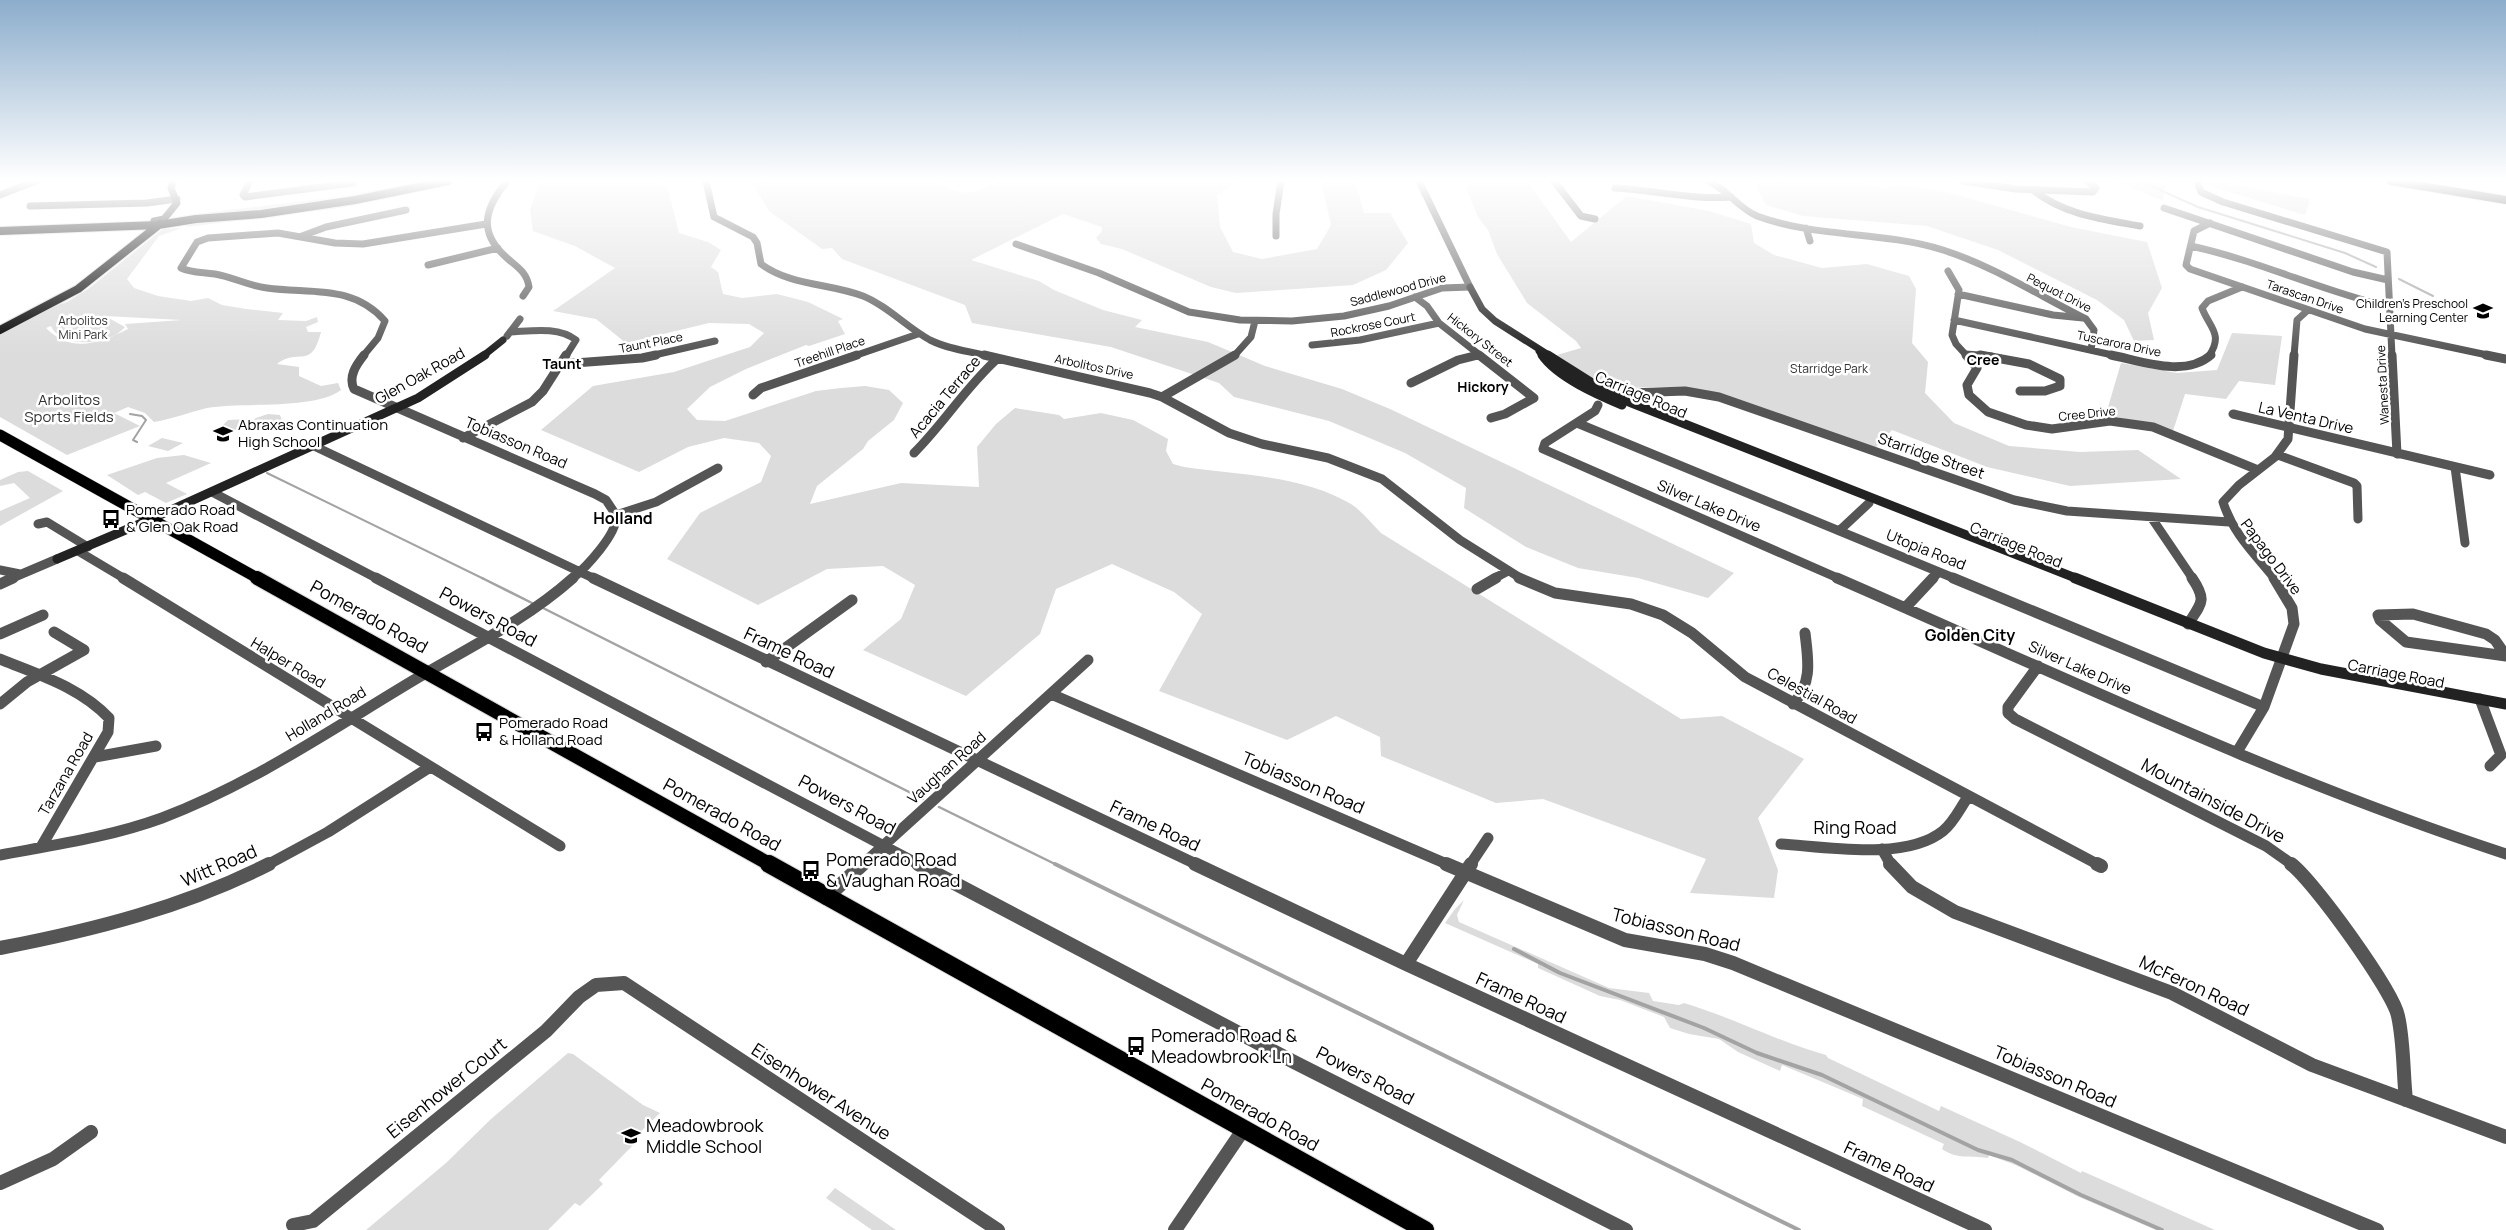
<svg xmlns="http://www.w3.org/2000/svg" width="2506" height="1230" viewBox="0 0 2506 1230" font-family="Manrope,sans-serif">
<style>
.green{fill:#dcdcdc;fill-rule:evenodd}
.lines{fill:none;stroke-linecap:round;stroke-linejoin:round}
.stream-far2{stroke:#a3a3a3;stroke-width:2}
.stream-far1{stroke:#a3a3a3;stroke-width:2.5}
.stream{stroke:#a3a3a3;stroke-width:4}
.primary-far3-casing{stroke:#dbdbdb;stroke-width:10}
.primary-far2-casing{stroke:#dbdbdb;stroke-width:12}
.primary-far1-casing{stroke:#dbdbdb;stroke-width:16}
.primary-casing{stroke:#dbdbdb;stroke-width:20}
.street-far3{stroke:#555;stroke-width:7}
.street-far2{stroke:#555;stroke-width:9}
.street-far1{stroke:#555;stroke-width:11}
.street{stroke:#555;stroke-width:14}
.secondary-far2{stroke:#222;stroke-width:7}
.secondary-far1{stroke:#222;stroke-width:9}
.secondary{stroke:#222;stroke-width:11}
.primary-far3{stroke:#000;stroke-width:8}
.primary-far2{stroke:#000;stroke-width:11}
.primary-far1{stroke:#000;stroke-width:14}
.primary{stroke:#000;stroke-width:18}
.labels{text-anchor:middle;stroke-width:5;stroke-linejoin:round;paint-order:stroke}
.far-street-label{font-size:12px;fill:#000;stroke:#fff}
.far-poi-label{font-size:12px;fill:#000;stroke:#fff;text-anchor:end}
.far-park-label{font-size:12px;fill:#333;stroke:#fff}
.far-neighbourhood-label{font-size:14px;font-weight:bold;fill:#000;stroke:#fff}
.street-label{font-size:15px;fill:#000;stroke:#fff}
.park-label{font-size:15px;fill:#333;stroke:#fff}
.poi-label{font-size:15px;fill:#000;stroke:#fff;text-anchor:start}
.neighbourhood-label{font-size:16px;font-weight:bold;fill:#000;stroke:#fff}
.near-street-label{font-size:18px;fill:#000;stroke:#fff}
.near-poi-label{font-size:18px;fill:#000;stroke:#fff;text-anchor:start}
</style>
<rect width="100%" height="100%" fill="#fff"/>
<path class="green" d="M 424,181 L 468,181 L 340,208 L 186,227 L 202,213 L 338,197 Z
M 541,181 L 659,181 L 668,189 L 679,233 L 708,242 L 721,250 L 711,267 L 718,272 L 723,294 L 742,298 L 777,294 L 808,302 L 843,319 L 838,321 L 845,334 L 809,346 L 806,345 L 746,369 L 710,387 L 687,409 L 697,420 L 725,421 L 816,391 L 841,388 L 865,386 L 889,390 L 903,403 L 894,420 L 868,441 L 863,449 L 817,486 L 810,504 L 901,483 L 979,487 L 977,447 L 996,424 L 1015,408 L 1059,415 L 1064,419 L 1101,413 L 1133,420 L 1168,439 L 1166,451 L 1173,464 L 1184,467 C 1238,475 1302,475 1351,504 C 1362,511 1372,524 1381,533 L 1681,719 L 1722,716 L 1804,759 L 1758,818 L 1778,870 L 1774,898 L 1690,893 L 1706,859 L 1543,799 L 1496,803 L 1381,756 L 1380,737 L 1336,716 L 1287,740 L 1159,691 L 1202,614 L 1174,592 L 1112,564 L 1056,589 L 1040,634 L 966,696 L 863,650 L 901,619 L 915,585 L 883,566 L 827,569 L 758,605 L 667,559 L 700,513 L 761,482 L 771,456 L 759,443 L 724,438 L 688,447 L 639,472 L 541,430 L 593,386 L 674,372 L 750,347 L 764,333 L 749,324 L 709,323 L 626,343 L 596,319 L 553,311 L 615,268 L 575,246 L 533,231 L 530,209 Z
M 751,181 L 935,181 C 959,196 972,197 997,181 L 1237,181 L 1217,195 L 1220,227 L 1233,252 L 1262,259 L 1317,249 L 1331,225 L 1321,181 L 1355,181 L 1364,213 L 1390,213 L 1408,243 L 1386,270 L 1353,285 L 1236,293 L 1211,287 L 1122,249 L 1101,244 L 1096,238 L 1102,231 L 1102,227 L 1063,214 L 971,260 L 1039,281 L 1054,290 L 1103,310 L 1142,320 L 1135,327 L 1208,342 L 1265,366 L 1342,389 L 1390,409 L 1734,573 L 1708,598 L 1638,578 L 1578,568 L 1526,547 L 1464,508 L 1466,488 L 1405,453 L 1329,421 L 1234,397 L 1219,383 L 1111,347 L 972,323 L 965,305 L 842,259 L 832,248 L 822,249 L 769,211 Z
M 1469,181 L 1527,181 L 1571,242 L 1627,196 L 1709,211 L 1751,224 L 1754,243 L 1774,255 L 1822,268 L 1867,264 L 1909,276 L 1916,289 L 1912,343 L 1928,362 L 1925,393 L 1954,423 L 2009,446 L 2080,452 L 2138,450 L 2181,479 L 2070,486 L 1987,467 L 1892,430 L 1875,448 L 1674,387 C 1655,387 1629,386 1611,392 L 1557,355 L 1581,348 L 1576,341 L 1527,303 L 1497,254 L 1488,230 L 1478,217 L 1466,188 Z
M 1754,181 L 1852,181 L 1887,188 L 1898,184 L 1950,193 L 2071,227 L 2147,242 L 2162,288 L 2148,313 L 2154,340 L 2134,341 L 2124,320 L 2097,300 L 1998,250 L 1927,226 L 1803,216 L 1766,205 Z
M 2115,181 L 2166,181 L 2163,201 Z
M 2193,181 L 2227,181 L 2261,190 L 2310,199 L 2305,215 Z
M 182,228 L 159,236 L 127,279 L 134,288 L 158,296 L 191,301 L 208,298 L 222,305 L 246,309 L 283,313 L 278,320 L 306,321 L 317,317 L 318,322 L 306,327 L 308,332 L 321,332 C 311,371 299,347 277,364 L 299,367 L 299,376 L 321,386 L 338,383 L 341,390 C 315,410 242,402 207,408 C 189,412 173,419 154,422 L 145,413 L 128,407 L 114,413 L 140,426 L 67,455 L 0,417 L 0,333 L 52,307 L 67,302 L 88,289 L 163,229 ZM 105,316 L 182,320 L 125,324 L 128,329 C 99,343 72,354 46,328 L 51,326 C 61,350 111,345 125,327 Z
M 2232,333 L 2282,336 L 2275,385 L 2239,381 L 2226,399 L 2185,394 L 2173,431 L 2106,414 L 2121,363 L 2177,373 L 2217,370 Z
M 268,414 L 280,415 L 282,421 L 264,428 L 247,427 L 256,418 Z
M 250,419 L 239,431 L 216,432 L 228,420 Z
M 162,438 L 183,443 L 168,451 L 148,446 Z
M 184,455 L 211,463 L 166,483 L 187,494 L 166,503 L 145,492 L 138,495 L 107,475 L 157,458 Z
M 28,471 L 63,491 L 0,526 L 0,511 L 30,498 L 14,483 L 0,486 L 0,480 L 18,472 Z
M 1464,900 L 1457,915 L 1459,922 L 1609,988 L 1649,993 L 1653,1001 L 1679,1005 L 1684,1003 C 1734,1018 1776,1041 1826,1055 L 1828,1058 L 1939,1111 L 1941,1106 L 2020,1142 L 2081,1173 L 2082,1171 L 2215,1230 L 2156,1230 L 2077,1196 L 2018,1166 L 1989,1155 L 1988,1158 C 1968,1155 1959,1160 1942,1149 L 1944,1144 L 1862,1106 L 1863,1099 L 1782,1065 L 1780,1071 L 1738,1052 L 1719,1039 L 1689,1034 L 1670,1028 L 1664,1017 L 1620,1000 L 1600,996 L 1538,968 L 1538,964 L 1445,923 L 1455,909 Z
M 568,1053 L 573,1054 L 643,1105 L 660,1113 L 632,1140 L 635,1143 L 599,1180 L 603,1184 L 580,1206 L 575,1203 L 548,1230 L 366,1230 L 446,1163 L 491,1119 Z
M 835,1188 L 896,1230 L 872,1230 L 826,1198 Z"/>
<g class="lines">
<path class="stream-far2" d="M 2140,181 L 2198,207 L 2345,253 L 2376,267
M 2399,279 L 2433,296
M 130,414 L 142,416 L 146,420 L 133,440 L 137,442
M 267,473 L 484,579"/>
<path class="stream-far1" d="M 482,578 L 532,603
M 543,608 L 923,799
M 939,807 L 1057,865"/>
<path class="stream" d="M 1055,864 L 1799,1230
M 1514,949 L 1560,973 L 1704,1028 L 1757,1053 L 1822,1075 L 1978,1150 L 2012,1160 L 2081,1195 L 2162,1230"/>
<g class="primary-far3-casing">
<path id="primary-far3" d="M 2391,181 L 2506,200
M 0,231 L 158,225 L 196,219 L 261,214 L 355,200 L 448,181
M 0,330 L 78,289 L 160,224"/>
</g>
<g class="primary-far2-casing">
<path id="primary-far2" d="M 0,435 L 259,579"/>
</g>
<g class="primary-far1-casing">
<path id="primary-far1" d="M 257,578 L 771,865"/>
</g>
<g class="primary-casing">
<path id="primary" d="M 769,864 L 1425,1230"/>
</g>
<path class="street-far3" d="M 250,181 L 243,195 L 245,197 L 353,183
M 507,181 C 485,208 477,232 507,258 C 517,267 527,272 529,287 L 523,296
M 706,181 L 714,217 L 753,237 L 757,243 L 761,264 C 791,286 829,283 863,296 C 888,306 906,327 930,340 C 948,349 970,352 989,356
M 1554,181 L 1581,216 L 1595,219
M 1708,181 C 1727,189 1738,208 1757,216 C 1816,238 1883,231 1943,250 C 1991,265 2040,296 2086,319 L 2094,330 L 2091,350
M 1963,181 L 2016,189 L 2093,192 L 2096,188 L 2087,181
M 2198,184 L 2201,192 L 2223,202 L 2387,252 L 2392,356
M 1615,188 C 1654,190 1692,200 1731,197
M 2033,190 C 2065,215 2101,219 2140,226
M 0,195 L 36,181
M 30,206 L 147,203 L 177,199
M 2164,208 L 2353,272 L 2388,280
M 2210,223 L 2194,231 L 2186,265 L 2190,269 L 2365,329 L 2492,356
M 1806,228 L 1810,241
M 302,236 L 326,227 L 406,210
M 1276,236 L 1276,214 L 1281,181
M 1016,244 L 1099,273 L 1189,312 L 1240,320 L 1292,321 L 1344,316 L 1389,306 L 1442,288 L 1470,287 L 1419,181
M 2191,246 C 2259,261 2322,291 2389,307
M 428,265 L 498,248
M 1948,271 L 1959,290 L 1952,335 L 1956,344 L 1967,356
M 1958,294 L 2053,315 L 2083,318
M 1415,297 L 1427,306 L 1439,323 L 1481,356
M 1954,320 L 2117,356
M 510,332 C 531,331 558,326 576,340 L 566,356
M 507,336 L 520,319
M 1312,345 L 1360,340 L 1439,323
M 1966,354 L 1991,356
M 363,356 L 378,338 L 385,321 C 353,284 310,294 267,288 C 249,286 233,277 215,274 C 203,272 192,273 181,268 L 197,242 L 208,238 L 278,233 L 335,243 L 363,244 L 486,224
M 650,356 L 715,341
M 854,356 L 918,334
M 1234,356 L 1251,337 L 1255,321
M 1474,356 L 1478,355
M 2209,356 C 2224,334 2209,327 2202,308 L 2208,301 L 2242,287
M 2294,356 L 2297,320 L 2308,310"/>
<path class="street-far2" d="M 364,355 C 356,365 348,377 354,389 L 595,494 L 606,500 L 616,515
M 984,355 L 1150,393 L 1162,397 L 1229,433 L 1262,444 L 1328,458 L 1382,479 L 1460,540 L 1522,579
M 1479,355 L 1534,398 L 1505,414 L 1491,418
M 1966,355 L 1977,368 L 1967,385 L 1969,395 L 1988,412 L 2026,425 L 2052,429 L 2110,421 L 2153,427 L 2258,470
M 1980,355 L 2029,364 L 2060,379 L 2060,386 L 2045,391 L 2020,391
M 2111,355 C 2141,361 2185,378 2211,355
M 2392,355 L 2397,454
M 2486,355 L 2506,359
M 561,364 L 642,358 L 656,355
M 1411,383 L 1458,360 L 1478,355
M 1630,393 L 1685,391 L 1719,397 L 2014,500 L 2067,511 L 2229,522
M 753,395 L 761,388 L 857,355
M 1162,397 L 1235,355
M 1598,405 L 1595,411 L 1545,443 L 1543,449 L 1840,579
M 2233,414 L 2490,475
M 1577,423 L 1956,579
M 463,438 L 532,402 L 543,391 L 566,355
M 314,446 L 595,579
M 914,453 C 944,423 966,387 997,359
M 2278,455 L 2354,483 L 2357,486 L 2358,519
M 2455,467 L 2465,543
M 212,492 L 378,579
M 616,515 L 656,502 L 718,468
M 2151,517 L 2193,579
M 38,524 L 47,522 L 88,547
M 1839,531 L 1869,503
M 78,551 L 125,579
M 0,570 L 20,574
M 10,579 L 57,559
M 572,579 C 585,568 619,533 616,515
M 1493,579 L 1508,571
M 1932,579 L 1939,572
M 2275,579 C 2255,554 2233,534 2223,502 L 2239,485 L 2275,457 L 2288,439 L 2294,355"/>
<path class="street-far1" d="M 123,578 L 560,846
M 376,578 L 920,865
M 593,578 L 1198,865
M 1519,578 L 1555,593 L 1631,604 L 1663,615 L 1692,633 L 1745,677 L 2099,865
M 1837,578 C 2058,674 2277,779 2506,854
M 1953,578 L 2264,707
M 0,584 L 13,578
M 1477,589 L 1496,578
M 1905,608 L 1933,578
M 2413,614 L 2486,634 L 2495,640 L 2506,656 L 2406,642 L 2380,620 L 2378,615 Z
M 2188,624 C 2202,603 2207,600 2192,578
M 0,634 L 43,615
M 0,659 C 39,675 80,687 109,718 L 108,732 L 41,847
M 766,662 L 852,600
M 2038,666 L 2008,707 L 2008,713 L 2015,719 L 2266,846 L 2293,865
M 1051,694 L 1449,865
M 2480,699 L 2501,755 L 2490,766
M 0,704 L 27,682 L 84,650 L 54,632
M 1793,704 C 1813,683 1808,659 1805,633
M 2237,752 L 2264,707 L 2294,624 L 2292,608 L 2274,578
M 95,757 L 156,746
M 1781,844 C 1826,847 1906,861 1943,831 C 1954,822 1960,808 1968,797
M 1882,849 L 1891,865
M 0,855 C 54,845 110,837 162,818 C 252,784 332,729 414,680 C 468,648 526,620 573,578
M 267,865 L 328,832 L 430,767
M 862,865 L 1088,660
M 1470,865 L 1488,838"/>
<path class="street" d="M 918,864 L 1294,1062 L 1626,1230
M 1195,864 L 1406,964 L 1985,1230
M 1446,864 L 1625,940 L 1705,954 L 1733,963 L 2377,1230
M 1890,864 L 1912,887 L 1955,912 L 2172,993 L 2312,1065 L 2506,1137
M 2097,864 L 2101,866
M 2291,864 C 2313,880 2393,991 2398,1016 C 2404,1043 2403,1073 2406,1100
M 826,898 L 863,864
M 0,948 C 94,930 184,907 269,864
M 1406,964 L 1471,864
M 0,1183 L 53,1159 L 91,1132
M 293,1225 L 313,1221 L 546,1031 L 579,997 L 596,985 L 624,983 L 998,1230
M 1175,1230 L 1243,1130"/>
<path class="secondary-far2" d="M 154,221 L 164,219 L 177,203 L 171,188 L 173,181
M 1470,287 L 1482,309 L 1495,321 L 1550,356
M 1539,351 L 1543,356
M 483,356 L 503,340"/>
<path class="secondary-far1" d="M 1542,355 C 1557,377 1598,395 1622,405
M 1548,355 L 1605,391 L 1629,402 L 2078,579
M 57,559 L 149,520 L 418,398 L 485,355"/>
<path class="secondary" d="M 2075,578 L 2264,653 L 2321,669 L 2506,704"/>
<use href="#primary-far3" class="primary-far3"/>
<use href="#primary-far2" class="primary-far2"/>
<use href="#primary-far1" class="primary-far1"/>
<use href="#primary" class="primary"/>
</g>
<linearGradient id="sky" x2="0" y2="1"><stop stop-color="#8cadcc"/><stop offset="0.51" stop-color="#fff"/><stop offset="1" stop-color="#fff" stop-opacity="0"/></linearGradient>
<rect width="2506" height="353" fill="url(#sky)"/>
<defs>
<g id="school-bare" transform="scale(1.5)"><path d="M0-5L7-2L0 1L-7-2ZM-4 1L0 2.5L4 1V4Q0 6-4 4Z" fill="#000" stroke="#fff" stroke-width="2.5" paint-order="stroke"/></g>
<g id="bus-bare" transform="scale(1.5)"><path d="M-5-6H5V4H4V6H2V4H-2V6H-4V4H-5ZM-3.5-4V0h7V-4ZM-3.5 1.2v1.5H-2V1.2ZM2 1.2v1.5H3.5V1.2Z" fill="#000" stroke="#fff" stroke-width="2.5" paint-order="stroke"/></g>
</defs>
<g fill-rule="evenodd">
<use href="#school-bare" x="2483" y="311"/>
<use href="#school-bare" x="223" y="434"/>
<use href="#bus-bare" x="111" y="519"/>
<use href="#bus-bare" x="484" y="732"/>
<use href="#bus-bare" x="811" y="870"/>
<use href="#bus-bare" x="1136" y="1046"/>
<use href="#school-bare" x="631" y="1136"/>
</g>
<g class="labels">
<g class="far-street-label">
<text transform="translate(1398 290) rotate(-15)" y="4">Saddlewood Drive</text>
<text transform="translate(2059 293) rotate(27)" y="4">Pequot Drive</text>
<text transform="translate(2305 297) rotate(19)" y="4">Tarascan Drive</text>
<text transform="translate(1373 325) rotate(-11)" y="4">Rockrose Court</text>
<text transform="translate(1480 340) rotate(38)" y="4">Hickory Street</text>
<text transform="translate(651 343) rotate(-11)" y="4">Taunt Place</text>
<text transform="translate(2119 344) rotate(12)" y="4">Tuscarora Drive</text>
<text transform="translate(830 352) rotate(-19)" y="4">Treehill Place</text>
<text transform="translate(1094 367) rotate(12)" y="4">Arbolitos Drive</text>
<text transform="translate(2383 385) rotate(-93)" y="4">Wanesta Drive</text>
<text transform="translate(2087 414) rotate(-6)" y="4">Cree Drive</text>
</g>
<g class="far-poi-label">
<text x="2468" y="308">Children's Preschool<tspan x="2468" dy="14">Learning Center</tspan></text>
</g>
<g class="far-park-label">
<text x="83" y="325">Arbolitos<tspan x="83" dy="14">Mini Park</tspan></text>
<text x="1829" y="373">Starridge Park</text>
</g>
<g class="far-neighbourhood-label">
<text x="1983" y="365">Cree</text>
<text x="562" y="369">Taunt</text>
<text x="1483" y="392">Hickory</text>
</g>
<g class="street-label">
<text transform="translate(420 376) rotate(-29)" y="5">Glen Oak Road</text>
<text transform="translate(1641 395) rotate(23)" y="5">Carriage Road</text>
<text transform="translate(945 397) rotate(-50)" y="5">Acacia Terrace</text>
<text transform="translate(2306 418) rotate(13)" y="5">La Venta Drive</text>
<text transform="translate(516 443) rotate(23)" y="5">Tobiasson Road</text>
<text transform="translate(1931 456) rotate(19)" y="5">Starridge Street</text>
<text transform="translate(1709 506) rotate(23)" y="5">Silver Lake Drive</text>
<text transform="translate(2016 545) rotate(22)" y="5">Carriage Road</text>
<text transform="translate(1926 550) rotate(22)" y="5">Utopia Road</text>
<text transform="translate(2271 557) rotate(53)" y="5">Papago Drive</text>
<text transform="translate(288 663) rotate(31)" y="5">Halper Road</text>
<text transform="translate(2080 668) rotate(24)" y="5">Silver Lake Drive</text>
<text transform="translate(2396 674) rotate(11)" y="5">Carriage Road</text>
<text transform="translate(1812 696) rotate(29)" y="5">Celestial Road</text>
<text transform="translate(326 714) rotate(-31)" y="5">Holland Road</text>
<text transform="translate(947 768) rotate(-42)" y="5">Vaughan Road</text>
<text transform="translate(66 774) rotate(-60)" y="5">Tarzana Road</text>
</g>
<g class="park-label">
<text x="69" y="405">Arbolitos<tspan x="69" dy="17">Sports Fields</tspan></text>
</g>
<g class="poi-label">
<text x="238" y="430">Abraxas Continuation<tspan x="238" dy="17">High School</tspan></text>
<text x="126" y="515">Pomerado Road<tspan x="126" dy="17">&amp; Glen Oak Road</tspan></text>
<text x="499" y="728">Pomerado Road<tspan x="499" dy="17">&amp; Holland Road</tspan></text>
</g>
<g class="neighbourhood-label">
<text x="623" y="524">Holland</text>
<text x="1970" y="641">Golden City</text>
</g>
<g class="near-street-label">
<text transform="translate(369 617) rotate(29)" y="6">Pomerado Road</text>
<text transform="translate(488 617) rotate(28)" y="6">Powers Road</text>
<text transform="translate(789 653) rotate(25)" y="6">Frame Road</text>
<text transform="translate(1303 783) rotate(23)" y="6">Tobiasson Road</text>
<text transform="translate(2213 801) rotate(28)" y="6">Mountainside Drive</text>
<text transform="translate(847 805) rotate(28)" y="6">Powers Road</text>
<text transform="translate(722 815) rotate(29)" y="6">Pomerado Road</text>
<text transform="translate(1155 826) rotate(25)" y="6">Frame Road</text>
<text x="1855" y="834">Ring Road</text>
<text transform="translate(219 866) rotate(-23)" y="6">Witt Road</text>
<text transform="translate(1676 930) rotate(14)" y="6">Tobiasson Road</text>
<text transform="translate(2194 986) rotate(25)" y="6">McFeron Road</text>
<text transform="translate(1521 998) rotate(25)" y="6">Frame Road</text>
<text transform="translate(1365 1076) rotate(27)" y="6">Powers Road</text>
<text transform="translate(2055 1077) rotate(23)" y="6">Tobiasson Road</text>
<text transform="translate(447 1088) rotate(-39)" y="6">Eisenhower Court</text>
<text transform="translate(821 1092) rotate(33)" y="6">Eisenhower Avenue</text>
<text transform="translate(1260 1115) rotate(29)" y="6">Pomerado Road</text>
<text transform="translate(1889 1167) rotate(25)" y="6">Frame Road</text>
</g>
<g class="near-poi-label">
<text x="826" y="866">Pomerado Road<tspan x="826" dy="21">&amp; Vaughan Road</tspan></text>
<text x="1151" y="1042">Pomerado Road &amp;<tspan x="1151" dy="21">Meadowbrook Ln</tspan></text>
<text x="646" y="1132">Meadowbrook<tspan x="646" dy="21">Middle School</tspan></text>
</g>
</g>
</svg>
